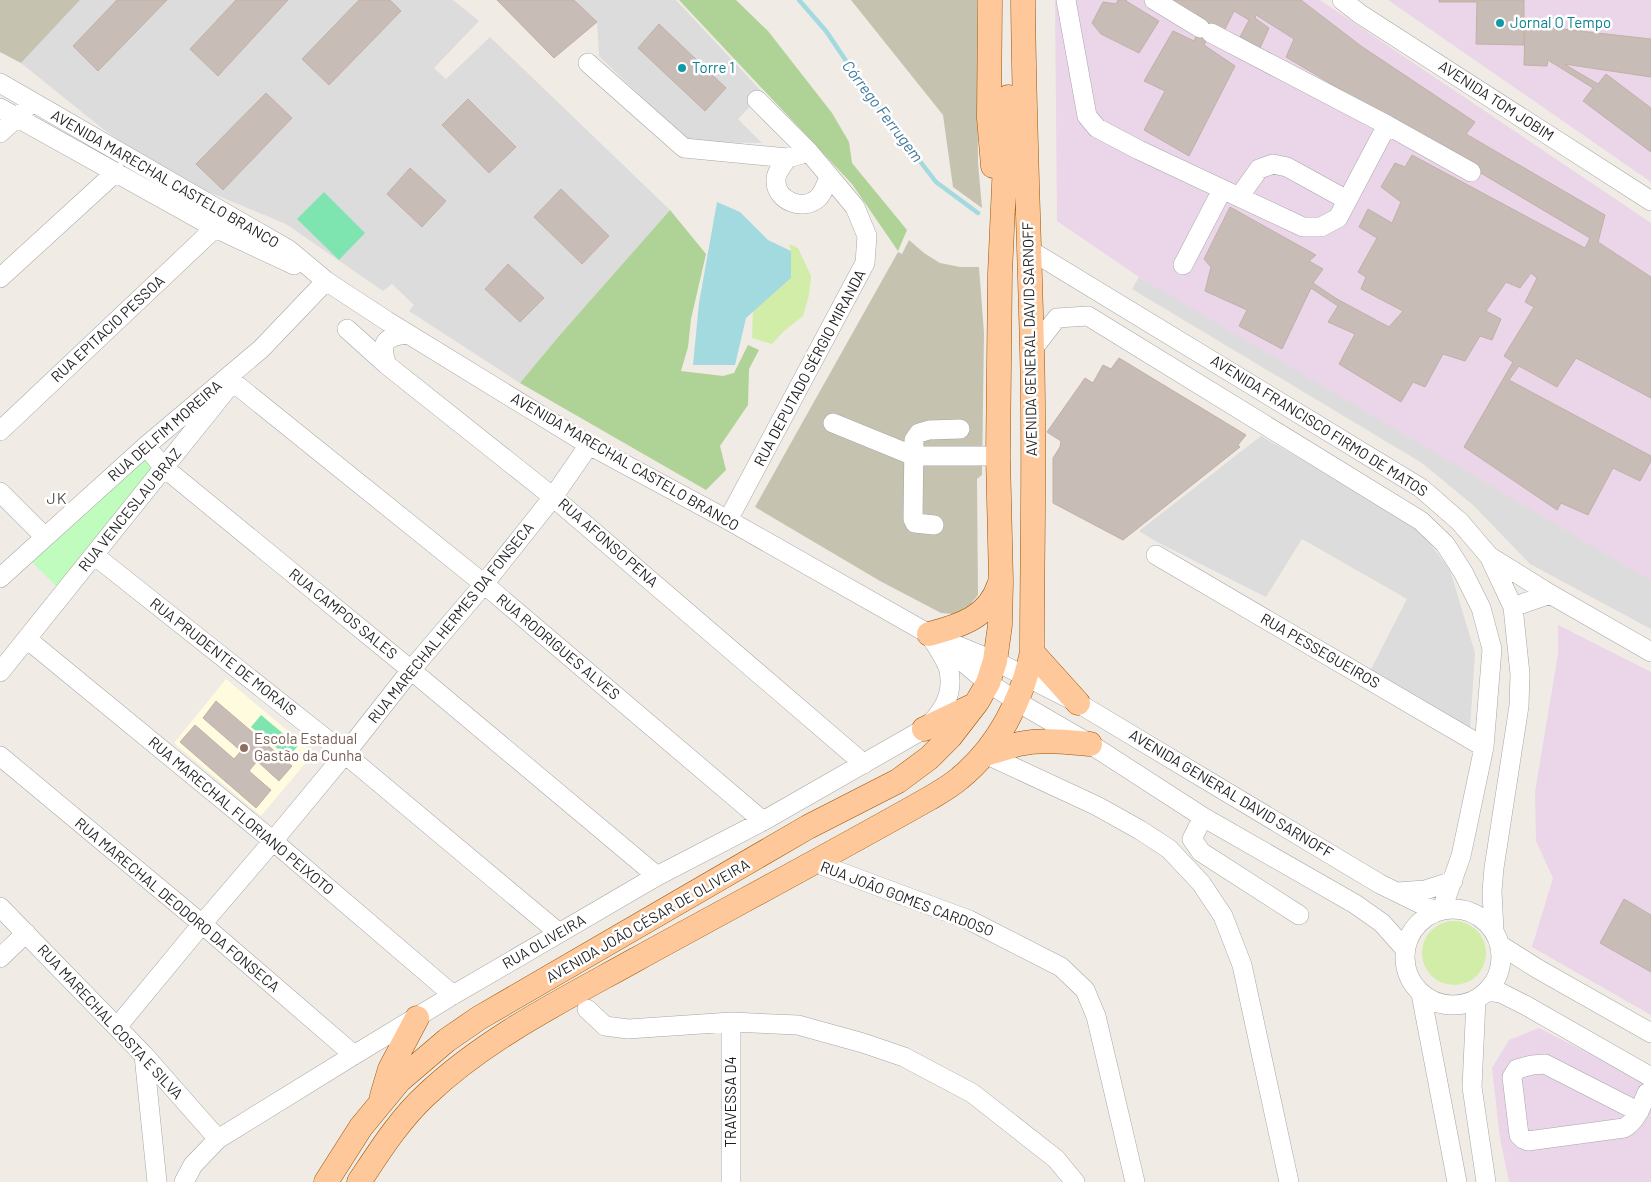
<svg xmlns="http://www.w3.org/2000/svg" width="1651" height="1182" viewBox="0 0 1651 1182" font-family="Barlow,sans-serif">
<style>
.residential{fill:#dddcdc}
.industrial{fill:#ead6e8}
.education{fill:#fffbde}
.construction{fill:#c5c3af}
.grass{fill:#d2eda7}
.forest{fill:#afd297}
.park{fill:#c1fcbf}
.pitch{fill:#7ee4b0}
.water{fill:#a2dae0}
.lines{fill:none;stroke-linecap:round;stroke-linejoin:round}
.stream{stroke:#a2dae0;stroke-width:4.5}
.building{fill:#c8bcb7;stroke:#c3afa6}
.minor-casing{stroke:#a6a6a6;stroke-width:20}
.major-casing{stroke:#995400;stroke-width:25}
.minor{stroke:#fff;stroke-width:19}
.major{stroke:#ffc89a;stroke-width:24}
.culture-dot{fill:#0f9aa8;stroke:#fff;stroke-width:2}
.education-dot{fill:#8d6e63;stroke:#fff;stroke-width:2}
.labels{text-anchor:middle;stroke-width:5;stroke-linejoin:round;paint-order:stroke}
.culture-label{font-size:15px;fill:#0d838f;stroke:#fff;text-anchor:start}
.street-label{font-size:15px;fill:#1f1f1f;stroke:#fff}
.education-label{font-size:15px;fill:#785e54;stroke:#fff;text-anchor:start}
.water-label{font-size:16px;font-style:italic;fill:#3d789c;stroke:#fff}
.neighbourhood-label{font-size:16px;letter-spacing:1px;fill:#525252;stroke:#fff}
</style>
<rect width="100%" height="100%" fill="#f0ebe4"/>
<path class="residential" d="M 80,0 L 453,0 L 479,21 L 434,68 L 446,79 L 490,37 L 670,210 L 559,336 L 520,383 L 409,311 L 414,305 L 392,284 L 383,291 L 286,224 L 204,190 L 153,164 L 103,129 L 21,63 Z
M 574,0 L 676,0 L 763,93 L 738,119 L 762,143 L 688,142 L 599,56 L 597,22 Z
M 1139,277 L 1651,569 L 1651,629 L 1530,564 L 1473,505 L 1422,463 L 1132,289 Z
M 1261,436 L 1415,524 L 1450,570 L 1475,653 L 1470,729 L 1370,671 L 1407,599 L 1302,539 L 1266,597 L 1157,542 L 1139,531 Z"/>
<path class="industrial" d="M 1055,0 L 1320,0 L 1651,223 L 1651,581 L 1139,277 L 1057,221 Z
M 1388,0 L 1651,0 L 1651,182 Z
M 1558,625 L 1651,672 L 1651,1015 L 1532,947 L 1553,878 L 1536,841 L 1535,792 L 1558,654 Z
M 1539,1028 L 1651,1085 L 1651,1182 L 1509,1182 L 1500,1138 L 1492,1068 L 1509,1040 Z"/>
<path class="education" d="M 226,679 L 314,753 L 261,816 L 174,743 Z"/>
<path class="construction" d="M 0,0 L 80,0 L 21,63 L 0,52 Z
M 851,0 L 977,0 L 978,163 L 982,208 L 953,187 L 943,115 Z
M 909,240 L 924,253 L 940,263 L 960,267 L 979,267 L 984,333 L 982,475 L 977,479 L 978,595 L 965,611 L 954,614 L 941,613 L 880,581 L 755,507 L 898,252 L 902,254 Z"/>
<path class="grass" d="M 789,244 L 798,248 L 811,276 L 809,295 L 803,316 L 784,331 L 772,344 L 752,338 L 753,311 L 791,278 L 791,251 Z
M1422 953a32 32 0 1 1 64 0a32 32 0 1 1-64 0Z"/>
<path class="forest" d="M 679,0 L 736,0 L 768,31 L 832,113 L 849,142 L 852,163 L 907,230 L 898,251 L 852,184 Z
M 670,210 L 706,254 L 691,319 L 688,347 L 681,371 L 723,376 L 734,373 L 748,345 L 759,350 L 749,369 L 748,405 L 720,446 L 726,470 L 706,490 L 520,383 L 559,336 Z"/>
<path class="park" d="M 146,446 L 163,468 L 63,593 L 26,556 Z"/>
<path class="pitch" d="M 324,192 L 365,233 L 339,260 L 297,219 Z
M 261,715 L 298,746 L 288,757 L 251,727 Z"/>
<path class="water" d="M 717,202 L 740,212 L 768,240 L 791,251 L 791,278 L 746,318 L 735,365 L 693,365 L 699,303 Z"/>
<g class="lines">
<path class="stream" d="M 799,0 L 826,31 L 869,95 L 936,182 L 978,213"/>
</g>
<path class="building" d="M 117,0 L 167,0 L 98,71 L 73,46 Z
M 236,0 L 288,0 L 218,76 L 190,49 Z
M 359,0 L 390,0 L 401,11 L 329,85 L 302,59 Z
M 497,0 L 574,0 L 597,22 L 554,58 Z
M 1118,0 L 1127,0 L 1126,1 L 1159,21 L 1139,53 L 1101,34 L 1092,23 L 1103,2 L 1116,4 Z
M 1168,0 L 1301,0 L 1361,46 L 1475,122 L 1466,134 L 1605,215 L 1598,242 L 1651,277 L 1651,398 L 1576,358 L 1557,387 L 1519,366 L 1509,380 L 1651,456 L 1651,461 L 1640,481 L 1613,468 L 1588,515 L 1561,503 L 1557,510 L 1464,447 L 1513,362 L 1504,356 L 1534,307 L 1525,302 L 1537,278 L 1531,273 L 1520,288 L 1506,282 L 1486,311 L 1501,319 L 1492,340 L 1480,336 L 1465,361 L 1443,354 L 1425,387 L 1413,382 L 1401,402 L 1339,364 L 1355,334 L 1328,322 L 1338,306 L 1311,288 L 1282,349 L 1239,326 L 1247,310 L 1205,291 L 1211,267 L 1204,259 L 1230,207 L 1316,255 L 1309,261 L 1323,269 L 1313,283 L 1337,299 L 1389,327 L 1403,311 L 1361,289 L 1366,277 L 1358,272 L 1377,238 L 1359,227 L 1368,209 L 1392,223 L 1401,202 L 1381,187 L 1395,163 L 1405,167 L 1412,155 L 1585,248 L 1590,238 L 1286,57 L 1294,39 L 1256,15 L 1255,18 L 1269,28 L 1260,48 L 1240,37 L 1249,20 L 1234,11 L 1223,33 L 1215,27 L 1204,45 L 1235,66 L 1189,156 L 1144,130 L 1165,91 L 1144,81 L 1173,31 L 1194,41 L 1205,19 Z
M 1439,0 L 1524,0 L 1524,45 L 1476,44 L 1477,2 L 1439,2 Z
M 659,24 L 726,88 L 705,111 L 638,48 Z
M 1525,28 L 1553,28 L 1651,39 L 1651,77 L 1564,64 L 1598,84 L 1606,74 L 1651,108 L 1651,152 L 1583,101 L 1593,88 L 1548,60 L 1547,66 L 1524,65 Z
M 266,93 L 292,118 L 223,190 L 196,164 Z
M 468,99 L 516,147 L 489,173 L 442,125 Z
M 410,168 L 446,201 L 422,227 L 387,194 Z
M 561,189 L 609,236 L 582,264 L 534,217 Z
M 508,264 L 544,298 L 520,322 L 485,289 Z
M 1119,358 L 1246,435 L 1238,445 L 1240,447 L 1123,540 L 1053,503 L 1053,458 L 1060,447 L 1061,441 L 1047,432 L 1085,378 L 1093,383 L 1103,365 L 1111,369 Z
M 216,701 L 292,766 L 279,781 L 257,761 L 249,771 L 271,790 L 256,808 L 180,742 L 195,725 L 234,759 L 241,751 L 203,718 Z
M 1624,899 L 1651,915 L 1651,972 L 1600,943 Z"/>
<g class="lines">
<g class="minor-casing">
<path id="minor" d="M 1066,0 L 1087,116 L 1097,128 L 1139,150 L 1303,227 L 1321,227 L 1338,218 L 1387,125
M 1154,0 L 1200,28
M 1342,0 L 1360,14 L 1651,201
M 1211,33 L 1387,125 L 1471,172
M 588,63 L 684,148 L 788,158 L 809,152
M 0,83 L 289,250 L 326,281 L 387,321 L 589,445 L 728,520 L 929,634 L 995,661 L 1078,703 L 1380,884 L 1435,911
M 0,108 L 215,228 L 294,265
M 0,133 L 25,110
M 788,158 C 783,164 775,173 776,182 C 777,202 804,211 818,198 C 824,192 826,184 829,177
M 1239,197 L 1259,169 L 1273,164 L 1287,167 L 1347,200
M 1038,255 L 1421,488 L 1460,522 L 1489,556 L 1513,607 L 1520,674 L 1519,706 L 1494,868 L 1492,891 L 1494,931
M 1183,265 L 1222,190
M 0,278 L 116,172
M 347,329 L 387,365 L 553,497 L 864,764
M 1032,350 L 1057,318 L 1088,316 L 1421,521 L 1445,544 L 1463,572 L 1481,608 L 1492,649 L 1484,747 L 1461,856 L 1442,909
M 387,365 C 379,343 385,336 408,334
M 233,382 L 484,584 L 763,821
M 833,423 L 914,456 L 998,456
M 0,431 L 215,228
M 146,446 L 164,468 L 173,475 L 411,670 L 657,876
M 0,492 L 45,537
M 728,520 L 865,263 L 867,236 L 855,207 L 809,152 L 757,100
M 934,525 L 915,523 L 913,519 L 914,440 L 919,433 L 929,430 L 960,429
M 94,555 L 345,754 L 559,933
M 1156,555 L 1484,747
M 1489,556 L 1550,594 L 1651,652
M 0,578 L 146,446 L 261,349 L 326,281
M 1513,607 L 1550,594
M 27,639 L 273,841 L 453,995
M 944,646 L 988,683 L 1028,708 L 1090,744 L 1203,817 L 1355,904 L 1382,923 L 1405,949
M 0,672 L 231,384
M 985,754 L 1097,806 L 1140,830 L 1169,849 L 1201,883 L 1223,916 L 1242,965 L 1289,1182
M 0,756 L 202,924 L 354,1055
M 1203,817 L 1192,839 L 1201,852 L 1299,915
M 813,862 L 969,920 L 1061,967 L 1085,990 L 1096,1016 L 1135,1182
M 1398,892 L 1425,890 L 1453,881
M 0,907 L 144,1055 L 218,1139
M1405 957a48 48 0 1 1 96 0a48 48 0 1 1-96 0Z
M 1500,945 L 1538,969 L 1651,1033
M 0,958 L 26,933
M 1488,991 L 1501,993 L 1525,1005 L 1651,1077
M 1421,994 L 1457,1182
M 1476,1000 L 1472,1087 L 1486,1182
M 587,1009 L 605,1026 L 628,1029 L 731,1022 L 798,1025 L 863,1043 L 904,1057 L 972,1093 L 1056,1159 L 1075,1182
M 117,1027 L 202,924 L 273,841 L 345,754 L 411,670 L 484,584 L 553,497 L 589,445
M 144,1055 L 157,1182
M 1639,1112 L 1545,1064 L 1532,1065 L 1517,1069 L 1512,1077 L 1519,1135 L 1523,1139 L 1528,1141 L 1624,1128 C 1637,1121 1641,1106 1647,1093
M 184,1182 L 193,1165 L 218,1139 L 354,1055 L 453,995 L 657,876 L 763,821 L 924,729 C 941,715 954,695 949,671 C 947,660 935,644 929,634
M 731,1182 L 731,1022"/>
</g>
<g class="major-casing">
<path id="major" d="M 990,0 L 989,118 L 993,166
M 929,634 C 960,626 989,617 999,585
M 1032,652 L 1078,703
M 924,729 L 970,707
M 985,754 C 996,751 1008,747 1019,744 C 1042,739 1066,742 1090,744
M 382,1096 L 390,1069 L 417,1018
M 326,1182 L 361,1127 L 399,1081 L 447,1040 L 479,1018 L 808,827 L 898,781 L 929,758 L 950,737 L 977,702 L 988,683 L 995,661 L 1000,625 L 1001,581 L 998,456 L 1000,273 L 1008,97
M 359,1182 C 379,1152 399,1120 426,1095 C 486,1038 563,1000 635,960 C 733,906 833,853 930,798 C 940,792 951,786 960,778 C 998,747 1022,700 1032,652 C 1032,551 1035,450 1032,349 C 1029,232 1024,116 1023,0"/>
</g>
<use href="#minor" class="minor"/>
<use href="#major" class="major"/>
</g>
<g class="culture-dot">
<circle cx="1500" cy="23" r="5"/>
<circle cx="682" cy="68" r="5"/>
</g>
<circle class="education-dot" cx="244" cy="748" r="5"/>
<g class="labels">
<g class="culture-label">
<text x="1510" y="28">Jornal O Tempo</text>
<text x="692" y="73">Torre 1</text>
</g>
<g class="street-label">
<text transform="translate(1496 101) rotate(33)" y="5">AVENIDA TOM JOBIM</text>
<text transform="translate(165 179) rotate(30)" y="5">AVENIDA MARECHAL CASTELO BRANCO</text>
<text transform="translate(108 329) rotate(-43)" y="5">RUA EPITACIO PESSOA</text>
<text transform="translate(1030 339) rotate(-91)" y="5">AVENIDA GENERAL DAVID SARNOFF</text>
<text transform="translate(810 368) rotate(-62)" y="5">RUA DEPUTADO SÉRGIO MIRANDA</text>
<text transform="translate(1319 426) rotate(32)" y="5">AVENIDA FRANCISCO FIRMO DE MATOS</text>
<text transform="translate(165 431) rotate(-41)" y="5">RUA DELFIM MOREIRA</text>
<text transform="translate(625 462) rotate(30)" y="5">AVENIDA MARECHAL CASTELO BRANCO</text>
<text transform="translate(130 510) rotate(-51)" y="5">RUA VENCESLAU BRAZ</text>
<text transform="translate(608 543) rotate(41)" y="5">RUA AFONSO PENA</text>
<text transform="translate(343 614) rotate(39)" y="5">RUA CAMPOS SALES</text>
<text transform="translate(451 623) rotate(-51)" y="5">RUA MARECHAL HERMES DA FONSECA</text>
<text transform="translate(558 647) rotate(40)" y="5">RUA RODRIGUES ALVES</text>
<text transform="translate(1320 651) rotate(30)" y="5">RUA PESSEGUEIROS</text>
<text transform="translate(223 657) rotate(38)" y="5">RUA PRUDENTE DE MORAIS</text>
<text transform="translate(1231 794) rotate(31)" y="5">AVENIDA GENERAL DAVID SARNOFF</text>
<text transform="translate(241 816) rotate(40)" y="5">RUA MARECHAL FLORIANO PEIXOTO</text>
<text transform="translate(907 899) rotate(21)" y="5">RUA JOÃO GOMES CARDOSO</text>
<text transform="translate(177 905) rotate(40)" y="5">RUA MARECHAL DEODORO DA FONSECA</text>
<text transform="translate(648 921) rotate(-30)" y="5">AVENIDA JOÃO CÉSAR DE OLIVEIRA</text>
<text transform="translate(544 942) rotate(-30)" y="5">RUA OLIVEIRA</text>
<text transform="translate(110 1022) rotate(47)" y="5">RUA MARECHAL COSTA E SILVA</text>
<text transform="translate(731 1102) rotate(-90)" y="5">TRAVESSA D4</text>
</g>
<g class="education-label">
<text x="254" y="744">Escola Estadual<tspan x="254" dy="17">Gastão da Cunha</tspan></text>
</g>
<g class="water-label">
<text transform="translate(883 111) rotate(53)" y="6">Córrego Ferrugem</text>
</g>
<g class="neighbourhood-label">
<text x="57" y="504">JK</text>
</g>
</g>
</svg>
